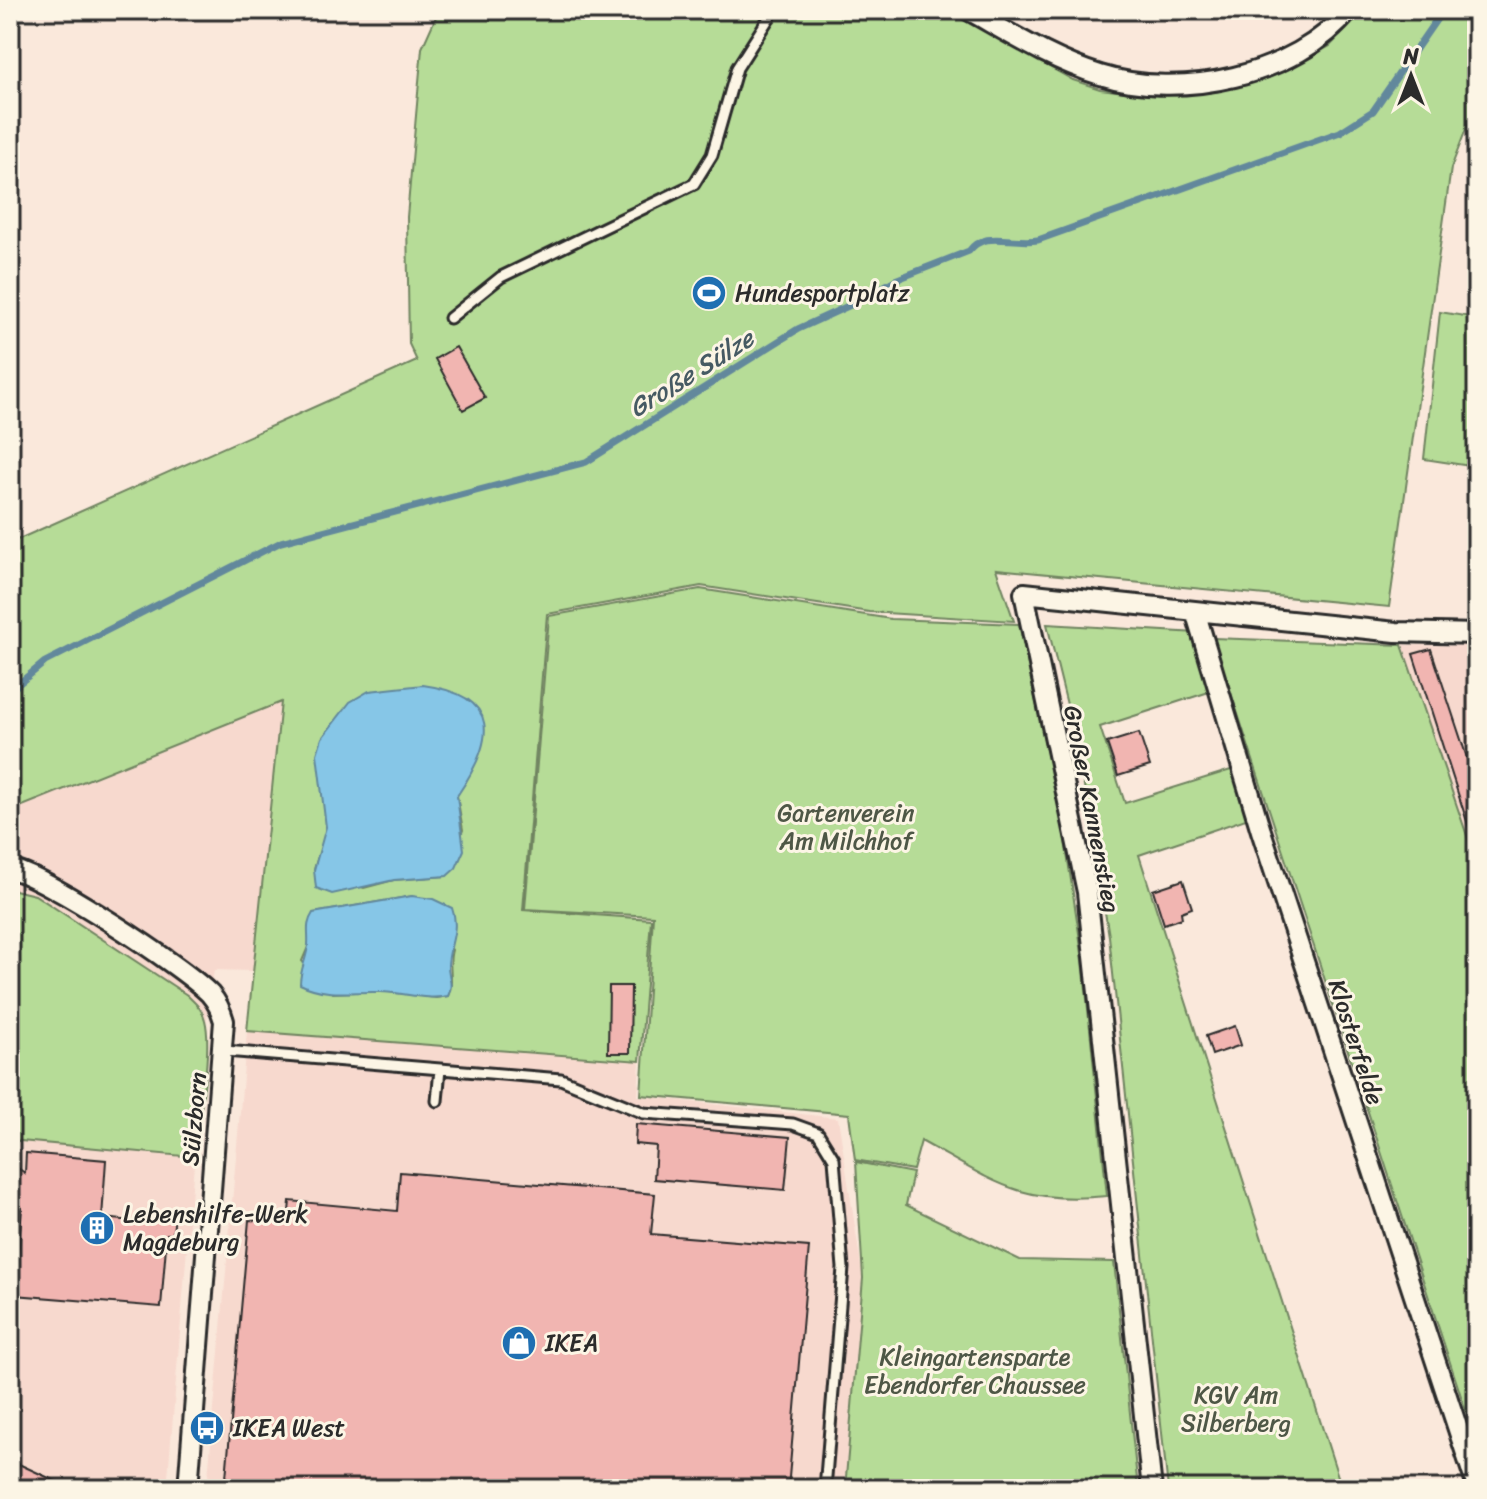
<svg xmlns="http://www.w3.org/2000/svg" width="1487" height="1499" viewBox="0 0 1487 1499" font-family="Sriracha,sans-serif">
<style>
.built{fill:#f7d9ce}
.green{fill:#b6dc97;stroke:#708461;stroke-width:2;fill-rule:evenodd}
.water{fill:#86c6e7;stroke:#62889c;stroke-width:2}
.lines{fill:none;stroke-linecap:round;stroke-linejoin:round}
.stream{stroke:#62889c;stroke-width:7}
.building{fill:#f1b5b1;stroke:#2b2b2b;stroke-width:2}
.lane-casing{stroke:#2b2b2b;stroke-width:15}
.street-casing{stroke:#2b2b2b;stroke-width:24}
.lane{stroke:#fcf5e5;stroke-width:9}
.street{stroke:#fcf5e5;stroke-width:18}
.labels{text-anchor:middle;stroke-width:6;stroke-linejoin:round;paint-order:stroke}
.poi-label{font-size:24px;fill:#2b2b2b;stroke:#fcf5e5;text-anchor:start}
.street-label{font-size:24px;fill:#2b2b2b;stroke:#fcf5e5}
.park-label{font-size:24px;fill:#4e5746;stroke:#fcf5e5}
.water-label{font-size:26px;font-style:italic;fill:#465a63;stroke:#fcf5e5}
</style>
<rect width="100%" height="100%" fill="#fae8db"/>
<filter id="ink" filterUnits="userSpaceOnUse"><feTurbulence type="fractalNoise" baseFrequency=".0125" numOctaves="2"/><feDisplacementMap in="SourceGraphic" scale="16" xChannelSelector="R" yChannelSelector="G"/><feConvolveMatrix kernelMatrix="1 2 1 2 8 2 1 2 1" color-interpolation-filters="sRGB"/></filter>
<g filter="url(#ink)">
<path class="built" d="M 1402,645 L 1477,646 L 1477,865 Z
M 282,701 L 253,971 L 214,970 L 205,1031 L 167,1489 L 10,1489 L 10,811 Z
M 247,1031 L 640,1061 L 638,1096 L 838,1118 L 863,1278 L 845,1489 L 207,1489 Z"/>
<path class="green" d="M 439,10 L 948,10 L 1073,80 L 1100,89 L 1158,96 L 1216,92 L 1290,68 L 1330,46 L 1364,10 L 1477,10 L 1477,110 L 1468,124 L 1451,168 L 1389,607 L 996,569 L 1014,621 L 869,612 L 701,586 L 547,614 L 523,910 L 651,919 L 640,1061 L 247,1031 L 281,702 L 10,811 L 10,543 L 417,361 L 409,344 L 407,217 L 422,48 ZM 335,722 L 457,796 L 463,830 L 446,876 L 394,880 L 364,888 L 314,870 C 317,857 325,840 326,827 C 327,788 306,756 335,722 ZM 412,896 L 452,950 C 447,967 455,982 448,996 L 436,998 L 381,991 L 333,993 L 302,961 L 308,947 L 313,913 Z
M 1440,312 L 1477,318 L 1477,467 L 1424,459 Z
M 700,589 L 891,619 L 1019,624 L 1063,827 L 1083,960 L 1107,1196 C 1019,1205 994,1181 921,1141 L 913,1170 L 855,1160 L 849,1114 L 641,1095 L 653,916 L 525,909 L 549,616 Z
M 1047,624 L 1197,633 L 1212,691 L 1100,727 L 1125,803 L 1234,769 L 1252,817 L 1139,855 L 1342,1489 L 1168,1489 L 1109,936 L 1077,745 Z
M 1213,638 L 1402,645 L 1477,865 L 1477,1445 Z
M 10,889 L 35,895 L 187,995 C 194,1002 203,1009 205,1020 C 213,1051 198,1123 194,1157 L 10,1140 Z
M 856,1162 L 913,1173 L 906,1205 L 1020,1260 L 1114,1262 L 1138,1489 L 845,1489 L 863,1278 Z"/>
<path class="water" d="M 423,685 C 503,696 495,740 457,796 L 464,850 L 456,868 L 447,876 L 394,880 L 332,894 L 316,888 L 314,870 L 326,827 L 317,754 L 322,738 L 350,702 L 369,691 Z
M 412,896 L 433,899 L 452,908 C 460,930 449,944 448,965 C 448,978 454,984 448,996 C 426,1001 403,992 380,992 C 352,991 326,997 300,984 C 300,969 307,958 308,945 C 309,932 305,925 313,913 Z"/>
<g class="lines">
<path class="stream" d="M 10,691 L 45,662 L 281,542 L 586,462 L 798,329 L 857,302 L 895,280 L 969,251 C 985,230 1010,244 1038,240 L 1340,132 L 1373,111 L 1443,10"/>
</g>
<path class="building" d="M 456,347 L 485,398 L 463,410 L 435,359 Z
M 1431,649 L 1477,788 L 1477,840 L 1473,840 L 1413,654 Z
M 1139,733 L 1150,766 L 1118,776 L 1107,743 Z
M 1183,880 L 1192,908 L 1181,912 L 1182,918 L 1164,924 L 1153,890 Z
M 609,986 L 631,986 L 630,1053 L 608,1053 Z
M 1235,1026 L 1241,1045 L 1212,1055 L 1206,1036 Z
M 636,1124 L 790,1137 L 785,1190 L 654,1179 L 656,1146 L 635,1144 Z
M 26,1153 L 106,1160 L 102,1218 L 154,1223 L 155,1213 L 175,1214 L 173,1234 L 167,1234 L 161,1307 L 15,1295 L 22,1208 L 10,1200 L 10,1163 L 25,1173 Z
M 400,1172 L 655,1194 L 651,1234 L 809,1247 L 788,1489 L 743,1485 L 742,1489 L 225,1489 L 249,1220 L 288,1223 L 290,1201 L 397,1211 Z
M 10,1460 L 73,1489 L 10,1489 Z"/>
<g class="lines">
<g class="lane-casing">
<path id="lane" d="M 450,318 L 501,277 L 694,184 L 712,155 L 737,68 L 774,10
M 225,1051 L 561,1079 L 644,1113 L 793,1124 L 818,1133 L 834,1159 L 843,1268 L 825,1489
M 437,1101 L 440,1069"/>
</g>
<g class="street-casing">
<path id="street" d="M 968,10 C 1011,34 1052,60 1100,75 C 1179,100 1296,77 1349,10
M 1195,611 L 1261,831 L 1477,1487
M 10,869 C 44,875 184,967 210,994 C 217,1002 221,1010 224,1021 L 188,1489
M 1152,1489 L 1087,892 L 1024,593 L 1396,632 L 1477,634"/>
</g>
<use href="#lane" class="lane"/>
<use href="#street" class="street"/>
</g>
</g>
<defs>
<g id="stadium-disc" transform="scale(1.8)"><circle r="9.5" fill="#1f6fb2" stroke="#fcf5e5"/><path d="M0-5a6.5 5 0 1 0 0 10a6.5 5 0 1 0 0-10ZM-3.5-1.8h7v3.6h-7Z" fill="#fff"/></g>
<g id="building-disc" transform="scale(1.8)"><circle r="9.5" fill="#1f6fb2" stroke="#fcf5e5"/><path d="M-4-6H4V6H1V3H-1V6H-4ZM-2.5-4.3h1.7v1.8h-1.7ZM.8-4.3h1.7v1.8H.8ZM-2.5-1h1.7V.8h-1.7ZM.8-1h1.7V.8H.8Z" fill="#fff"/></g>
<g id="shop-disc" transform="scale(1.8)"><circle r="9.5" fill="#1f6fb2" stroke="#fcf5e5"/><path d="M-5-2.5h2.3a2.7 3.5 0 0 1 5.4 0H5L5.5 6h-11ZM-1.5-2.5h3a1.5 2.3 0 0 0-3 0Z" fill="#fff"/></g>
<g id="bus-disc" transform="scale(1.8)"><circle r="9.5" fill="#1f6fb2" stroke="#fcf5e5"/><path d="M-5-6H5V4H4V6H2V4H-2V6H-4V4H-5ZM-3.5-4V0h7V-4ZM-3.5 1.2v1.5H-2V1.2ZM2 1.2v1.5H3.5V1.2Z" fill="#fff"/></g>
</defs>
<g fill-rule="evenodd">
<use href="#stadium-disc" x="709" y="293"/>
<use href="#building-disc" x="97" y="1228"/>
<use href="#shop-disc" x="519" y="1343"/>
<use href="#bus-disc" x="207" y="1428"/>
</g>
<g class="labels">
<g class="poi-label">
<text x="735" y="301">Hundesportplatz</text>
<text x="123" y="1222">Lebenshilfe-Werk<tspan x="123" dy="28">Magdeburg</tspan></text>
<text x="545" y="1351">IKEA</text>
<text x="233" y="1436">IKEA West</text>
</g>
<g class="street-label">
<text transform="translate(1092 809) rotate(79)" y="8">Großer Kannenstieg</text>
<text transform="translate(1356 1042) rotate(72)" y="8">Klosterfelde</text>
<text transform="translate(194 1119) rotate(-85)" y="8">Sülzborn</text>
</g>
<g class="park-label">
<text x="846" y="821">Gartenverein<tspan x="846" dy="28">Am Milchhof</tspan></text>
<text x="975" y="1365">Kleingartensparte<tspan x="975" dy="28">Ebendorfer Chaussee</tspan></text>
<text x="1236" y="1403">KGV Am<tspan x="1236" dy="28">Silberberg</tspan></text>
</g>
<g class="water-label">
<text transform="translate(691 373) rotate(-32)" y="9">Große Sülze</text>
</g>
</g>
<rect width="1487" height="1499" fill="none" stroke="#fcf5e5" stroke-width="40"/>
<rect x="20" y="20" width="1447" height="1459" fill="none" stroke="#2b2b2b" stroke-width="3" filter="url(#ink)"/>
<g transform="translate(1411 76)" stroke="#fcf5e5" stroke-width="6" paint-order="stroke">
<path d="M0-6L14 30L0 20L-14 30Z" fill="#2b2b2b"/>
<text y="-12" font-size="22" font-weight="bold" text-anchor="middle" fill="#2b2b2b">N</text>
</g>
</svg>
